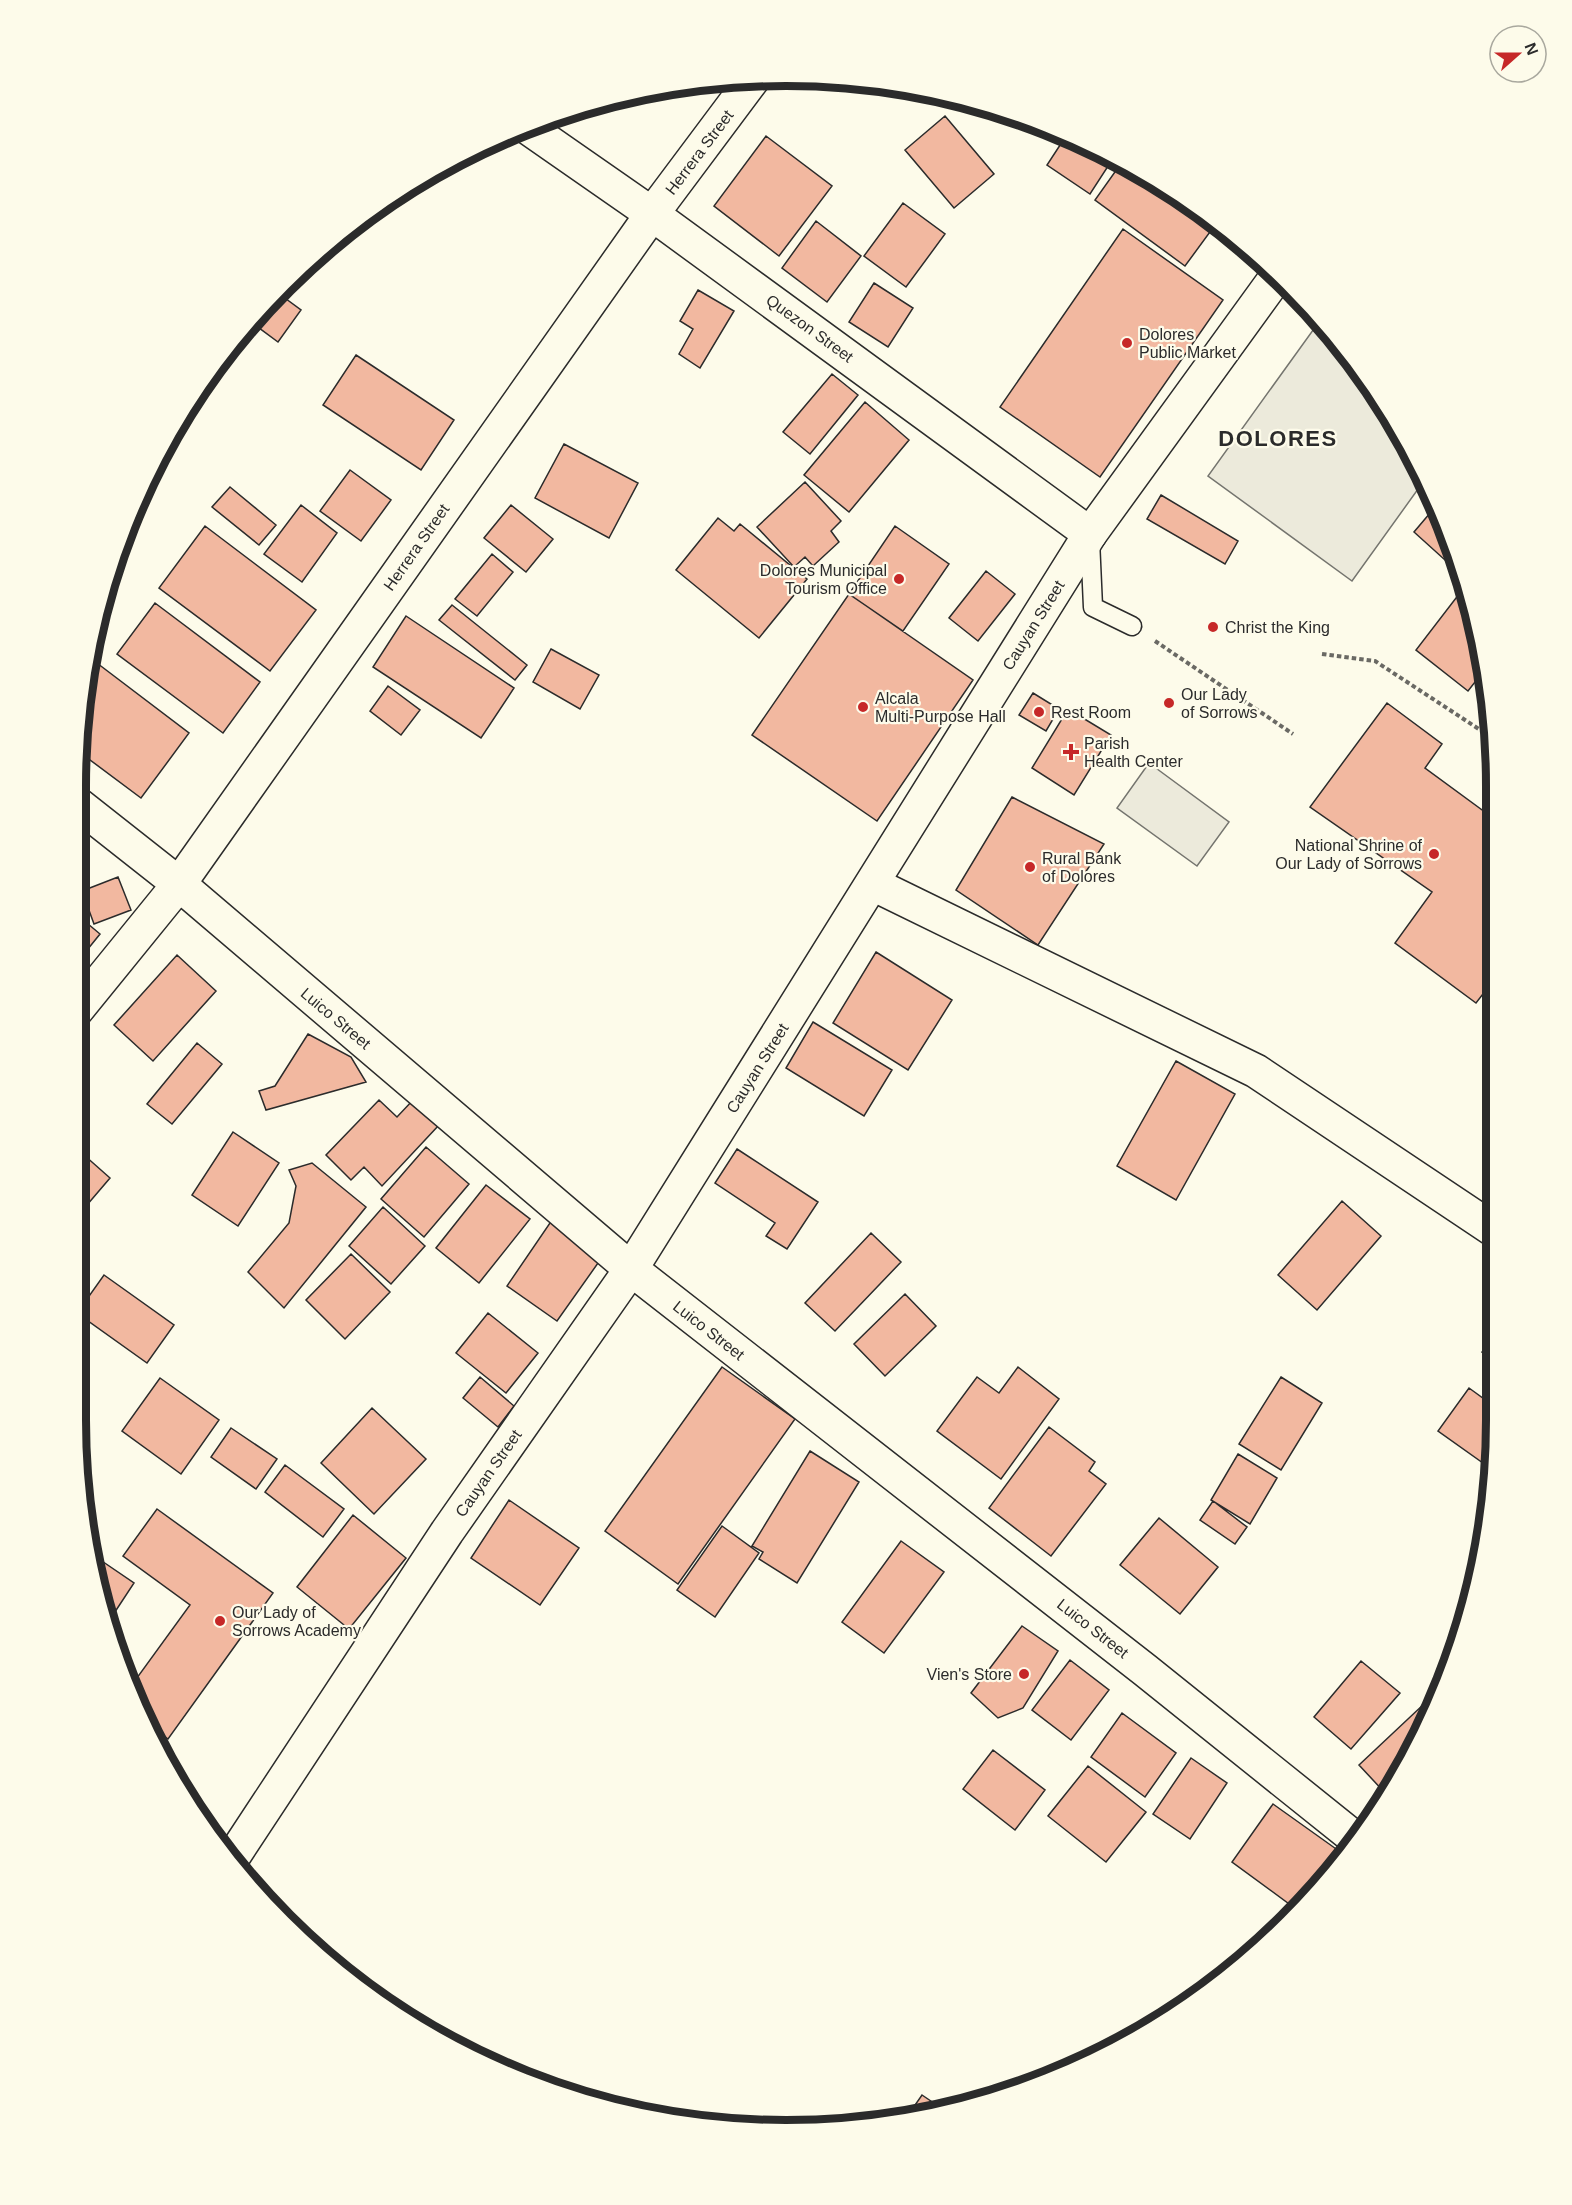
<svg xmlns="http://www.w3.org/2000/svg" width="1572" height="2205" viewBox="0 0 1572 2205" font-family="Helvetica,sans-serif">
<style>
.parking{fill:#eceadb;stroke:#74746e;stroke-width:1.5}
.building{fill:#f2b8a0;stroke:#2b2b2b;stroke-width:1.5}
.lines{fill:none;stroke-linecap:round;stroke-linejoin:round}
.lane-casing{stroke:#2b2b2b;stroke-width:21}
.street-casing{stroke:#2b2b2b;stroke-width:36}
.secondary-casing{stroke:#2b2b2b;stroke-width:36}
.path{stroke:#6a6964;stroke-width:4;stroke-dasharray:4.5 3;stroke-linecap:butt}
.lane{stroke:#fdfbea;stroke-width:18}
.street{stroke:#fdfbea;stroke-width:33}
.secondary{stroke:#fdfbea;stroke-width:33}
.poi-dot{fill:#c62828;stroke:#fdfbea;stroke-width:2}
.labels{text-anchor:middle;stroke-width:4.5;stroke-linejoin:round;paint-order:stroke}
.street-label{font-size:16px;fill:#2b2b2b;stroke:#fdfbea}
.poi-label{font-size:16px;fill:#2b2b2b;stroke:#fdfbea;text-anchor:start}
.district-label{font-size:22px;font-weight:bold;letter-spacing:1.5px;fill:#2b2b2b;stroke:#fdfbea}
.rim{fill:none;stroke:#2b2b2b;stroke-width:8}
</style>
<rect width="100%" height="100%" fill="#fdfbea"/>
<path class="parking" d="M 1321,319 L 1426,478 L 1352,581 L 1208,476 Z
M 1149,763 L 1229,822 L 1197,866 L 1117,808 Z"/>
<path class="building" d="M 945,116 L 994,174 L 954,208 L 905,150 Z
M 766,136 L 832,186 L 779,256 L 714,206 Z
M 1066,136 L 1100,148 L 1114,157 L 1090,194 L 1047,165 Z
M 1122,162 L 1218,221 L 1185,266 L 1095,200 Z
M 903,203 L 945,234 L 906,287 L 864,256 Z
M 816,221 L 861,256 L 827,302 L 782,268 Z
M 1123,229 L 1223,300 L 1100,477 L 1000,407 Z
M 874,283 L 913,308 L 888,347 L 849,322 Z
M 698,290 L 734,311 L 700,368 L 679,354 L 693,329 L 680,321 Z
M 278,293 L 301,310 L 278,342 L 251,322 Z
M 356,355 L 454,420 L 421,470 L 323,405 Z
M 832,374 L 858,395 L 810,454 L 783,432 Z
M 865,402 L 909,440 L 849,512 L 804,475 Z
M 564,444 L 638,483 L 609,538 L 535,498 Z
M 350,470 L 391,500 L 361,541 L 320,511 Z
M 805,482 L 841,521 L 831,531 L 839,542 L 813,566 L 805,557 L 794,567 L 757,527 Z
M 230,487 L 276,525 L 259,545 L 212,507 Z
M 1161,495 L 1238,541 L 1225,564 L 1147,519 Z
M 301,505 L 337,533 L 302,582 L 264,554 Z
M 511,505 L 553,539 L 526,572 L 484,538 Z
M 1436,506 L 1453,550 L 1445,560 L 1414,532 Z
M 718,518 L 734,531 L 740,524 L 807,579 L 759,638 L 676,570 Z
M 205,526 L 316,610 L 270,671 L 159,588 Z
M 895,526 L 949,564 L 903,631 L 849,594 Z
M 492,554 L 513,572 L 477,616 L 455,599 Z
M 986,571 L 1015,594 L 978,641 L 949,618 Z
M 1466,585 L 1473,602 L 1486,668 L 1468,691 L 1416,650 Z
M 849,594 L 973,680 L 877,821 L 752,735 Z
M 155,603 L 260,682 L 223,733 L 117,654 Z
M 452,605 L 527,665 L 515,680 L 439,620 Z
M 406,616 L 514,688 L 481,738 L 373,667 Z
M 551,649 L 599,675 L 580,709 L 533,682 Z
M 89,657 L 189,733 L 141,798 L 78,751 Z
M 388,686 L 420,710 L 401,735 L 370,711 Z
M 1033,693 L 1059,709 L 1046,731 L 1019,715 Z
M 1387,703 L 1442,744 L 1425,768 L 1489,815 L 1492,811 L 1493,981 L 1476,1003 L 1395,943 L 1432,892 L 1310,807 Z
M 1068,709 L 1111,735 L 1074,795 L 1032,768 Z
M 1012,797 L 1104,844 L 1038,945 L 956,890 Z
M 118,877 L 131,910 L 94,924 L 82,891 Z
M 75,913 L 100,934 L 75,965 Z
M 876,952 L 952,1000 L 908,1070 L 833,1023 Z
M 177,955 L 216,991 L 153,1061 L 114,1025 Z
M 813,1022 L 892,1070 L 864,1116 L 786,1068 Z
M 308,1034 L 351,1057 L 366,1082 L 266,1110 L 259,1091 L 275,1086 Z
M 197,1043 L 222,1064 L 172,1124 L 147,1104 Z
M 1176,1061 L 1235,1094 L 1176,1200 L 1117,1166 Z
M 379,1100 L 397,1117 L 413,1100 L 439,1125 L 382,1186 L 364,1167 L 351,1180 L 326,1155 Z
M 233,1132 L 279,1163 L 238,1226 L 192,1195 Z
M 75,1147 L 110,1178 L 75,1219 Z
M 426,1147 L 469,1184 L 424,1237 L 381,1199 Z
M 737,1149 L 818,1202 L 787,1249 L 766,1236 L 775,1223 L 715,1183 Z
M 312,1163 L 366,1207 L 284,1308 L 248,1272 L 289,1223 L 296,1186 L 289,1170 Z
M 486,1185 L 530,1219 L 479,1283 L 436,1248 Z
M 1342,1201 L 1381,1236 L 1317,1310 L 1278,1275 Z
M 383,1207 L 425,1246 L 391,1284 L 349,1246 Z
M 552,1220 L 603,1256 L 557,1321 L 507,1286 Z
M 871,1233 L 901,1262 L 835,1331 L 805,1303 Z
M 351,1254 L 390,1292 L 345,1339 L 306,1300 Z
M 104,1275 L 174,1325 L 147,1363 L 77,1313 Z
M 905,1294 L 936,1326 L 885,1376 L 854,1344 Z
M 488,1313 L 538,1353 L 506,1393 L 456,1353 Z
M 1495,1334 L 1495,1362 L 1482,1352 Z
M 722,1367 L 795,1419 L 678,1584 L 605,1531 Z
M 1018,1367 L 1059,1399 L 1001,1479 L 937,1431 L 977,1377 L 999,1393 Z
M 480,1377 L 514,1406 L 498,1427 L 463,1398 Z
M 1281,1377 L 1322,1403 L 1281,1470 L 1239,1444 Z
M 160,1378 L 219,1420 L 181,1474 L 122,1431 Z
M 1469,1388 L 1495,1407 L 1495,1461 L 1490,1468 L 1438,1431 Z
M 372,1408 L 426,1459 L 374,1514 L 321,1463 Z
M 1049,1427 L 1095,1462 L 1089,1471 L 1106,1484 L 1051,1556 L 989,1508 Z
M 231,1428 L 277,1459 L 256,1489 L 211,1457 Z
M 810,1451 L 859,1482 L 797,1583 L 759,1559 L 763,1552 L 752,1546 Z
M 1238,1454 L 1277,1478 L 1250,1524 L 1211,1500 Z
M 285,1465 L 344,1509 L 323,1537 L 265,1492 Z
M 509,1500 L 579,1548 L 540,1605 L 471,1558 Z
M 1213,1501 L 1247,1527 L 1235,1544 L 1200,1520 Z
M 157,1509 L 273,1593 L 168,1739 L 144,1721 L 131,1686 L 190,1605 L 123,1556 Z
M 353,1515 L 406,1558 L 349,1629 L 297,1587 Z
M 1159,1518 L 1218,1567 L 1180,1614 L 1120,1565 Z
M 722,1526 L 759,1553 L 715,1617 L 677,1590 Z
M 901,1541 L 944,1572 L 884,1653 L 842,1622 Z
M 93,1555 L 134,1583 L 107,1624 L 99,1603 Z
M 1022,1626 L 1058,1651 L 1023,1708 L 998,1718 L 971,1693 Z
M 1070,1660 L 1109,1690 L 1071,1740 L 1032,1710 Z
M 1361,1661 L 1400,1693 L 1351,1749 L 1314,1717 Z
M 1425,1703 L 1432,1711 L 1424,1733 L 1386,1794 L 1359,1765 Z
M 1122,1713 L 1176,1753 L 1145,1797 L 1091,1757 Z
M 993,1750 L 1045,1790 L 1015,1830 L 963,1789 Z
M 1191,1758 L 1227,1783 L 1190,1839 L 1153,1814 Z
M 1088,1766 L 1146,1812 L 1106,1862 L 1048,1816 Z
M 1273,1804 L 1346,1856 L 1296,1909 L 1232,1862 Z
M 922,2095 L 944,2110 L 924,2116 L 906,2118 Z"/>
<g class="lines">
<g class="lane-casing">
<path id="lane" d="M 1090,540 L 1093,607 L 1132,626"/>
</g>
<g class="street-casing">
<path id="street" d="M 75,802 L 179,884 L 631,1269 L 1145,1670 L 1357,1840
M 873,884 L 1256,1071 L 1494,1230
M 75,1012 L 179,884 L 652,214 L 753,79
M 233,1857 L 447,1532 L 631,1269 L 1090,534"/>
</g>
<g class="secondary-casing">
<path id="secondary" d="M 527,127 L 652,214 L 1090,534 L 1277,276"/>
</g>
<path class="path" d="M 1155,641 L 1293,734
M 1322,654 L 1375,661 L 1491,737"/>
<use href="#lane" class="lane"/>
<use href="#street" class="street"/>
<use href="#secondary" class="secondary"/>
</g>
<g class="poi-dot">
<circle cx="1127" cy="343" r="6"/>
<circle cx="899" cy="579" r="6"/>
<circle cx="1213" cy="627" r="6"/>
<circle cx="1169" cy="703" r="6"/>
<circle cx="863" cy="707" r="6"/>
<circle cx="1039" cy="712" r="6"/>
<path d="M1068 743h6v6h6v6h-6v6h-6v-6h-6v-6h6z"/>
<circle cx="1434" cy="854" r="6"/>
<circle cx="1030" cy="867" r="6"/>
<circle cx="220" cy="1621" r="6"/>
<circle cx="1024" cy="1674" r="6"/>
</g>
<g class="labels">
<g class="street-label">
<text transform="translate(699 152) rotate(-53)" y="6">Herrera Street</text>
<text transform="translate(810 328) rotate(36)" y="6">Quezon Street</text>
<text transform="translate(416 547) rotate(-55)" y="6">Herrera Street</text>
<text transform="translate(1033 625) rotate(-58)" y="6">Cauyan Street</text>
<text transform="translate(336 1018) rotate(40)" y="6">Luico Street</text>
<text transform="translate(757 1068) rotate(-58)" y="6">Cauyan Street</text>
<text transform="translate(709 1330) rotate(38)" y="6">Luico Street</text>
<text transform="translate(488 1473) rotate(-55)" y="6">Cauyan Street</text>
<text transform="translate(1093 1628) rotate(38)" y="6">Luico Street</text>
</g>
<g class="poi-label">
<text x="1139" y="340">Dolores<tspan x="1139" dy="18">Public Market</tspan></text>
<text x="887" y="576" text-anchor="end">Dolores Municipal<tspan x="887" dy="18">Tourism Office</tspan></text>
<text x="1225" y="633">Christ the King</text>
<text x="1181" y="700">Our Lady<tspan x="1181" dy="18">of Sorrows</tspan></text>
<text x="875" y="704">Alcala<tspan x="875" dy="18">Multi-Purpose Hall</tspan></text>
<text x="1051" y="718">Rest Room</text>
<text x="1084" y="749">Parish<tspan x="1084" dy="18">Health Center</tspan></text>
<text x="1422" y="851" text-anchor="end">National Shrine of<tspan x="1422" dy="18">Our Lady of Sorrows</tspan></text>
<text x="1042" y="864">Rural Bank<tspan x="1042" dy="18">of Dolores</tspan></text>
<text x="232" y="1618">Our Lady of<tspan x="232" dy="18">Sorrows Academy</tspan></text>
<text x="1012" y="1680" text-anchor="end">Vien's Store</text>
</g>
<g class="district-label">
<text x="1278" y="446">DOLORES</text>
</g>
</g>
<path d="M0 0H1572V2205H0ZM786 86H786A700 700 0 0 1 1486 786V1420A700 700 0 0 1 786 2120H786A700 700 0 0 1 86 1420V786A700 700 0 0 1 786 86Z" fill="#fdfbea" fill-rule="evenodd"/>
<path class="rim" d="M786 86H786A700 700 0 0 1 1486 786V1420A700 700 0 0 1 786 2120H786A700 700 0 0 1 86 1420V786A700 700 0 0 1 786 86Z"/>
<g transform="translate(1518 54) rotate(69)"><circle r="28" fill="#fdfbea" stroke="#a9a89e" stroke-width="1.5"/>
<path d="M0-4.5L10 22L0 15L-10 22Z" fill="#c62828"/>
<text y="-9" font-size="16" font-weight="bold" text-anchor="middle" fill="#2b2b2b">N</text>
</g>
</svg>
